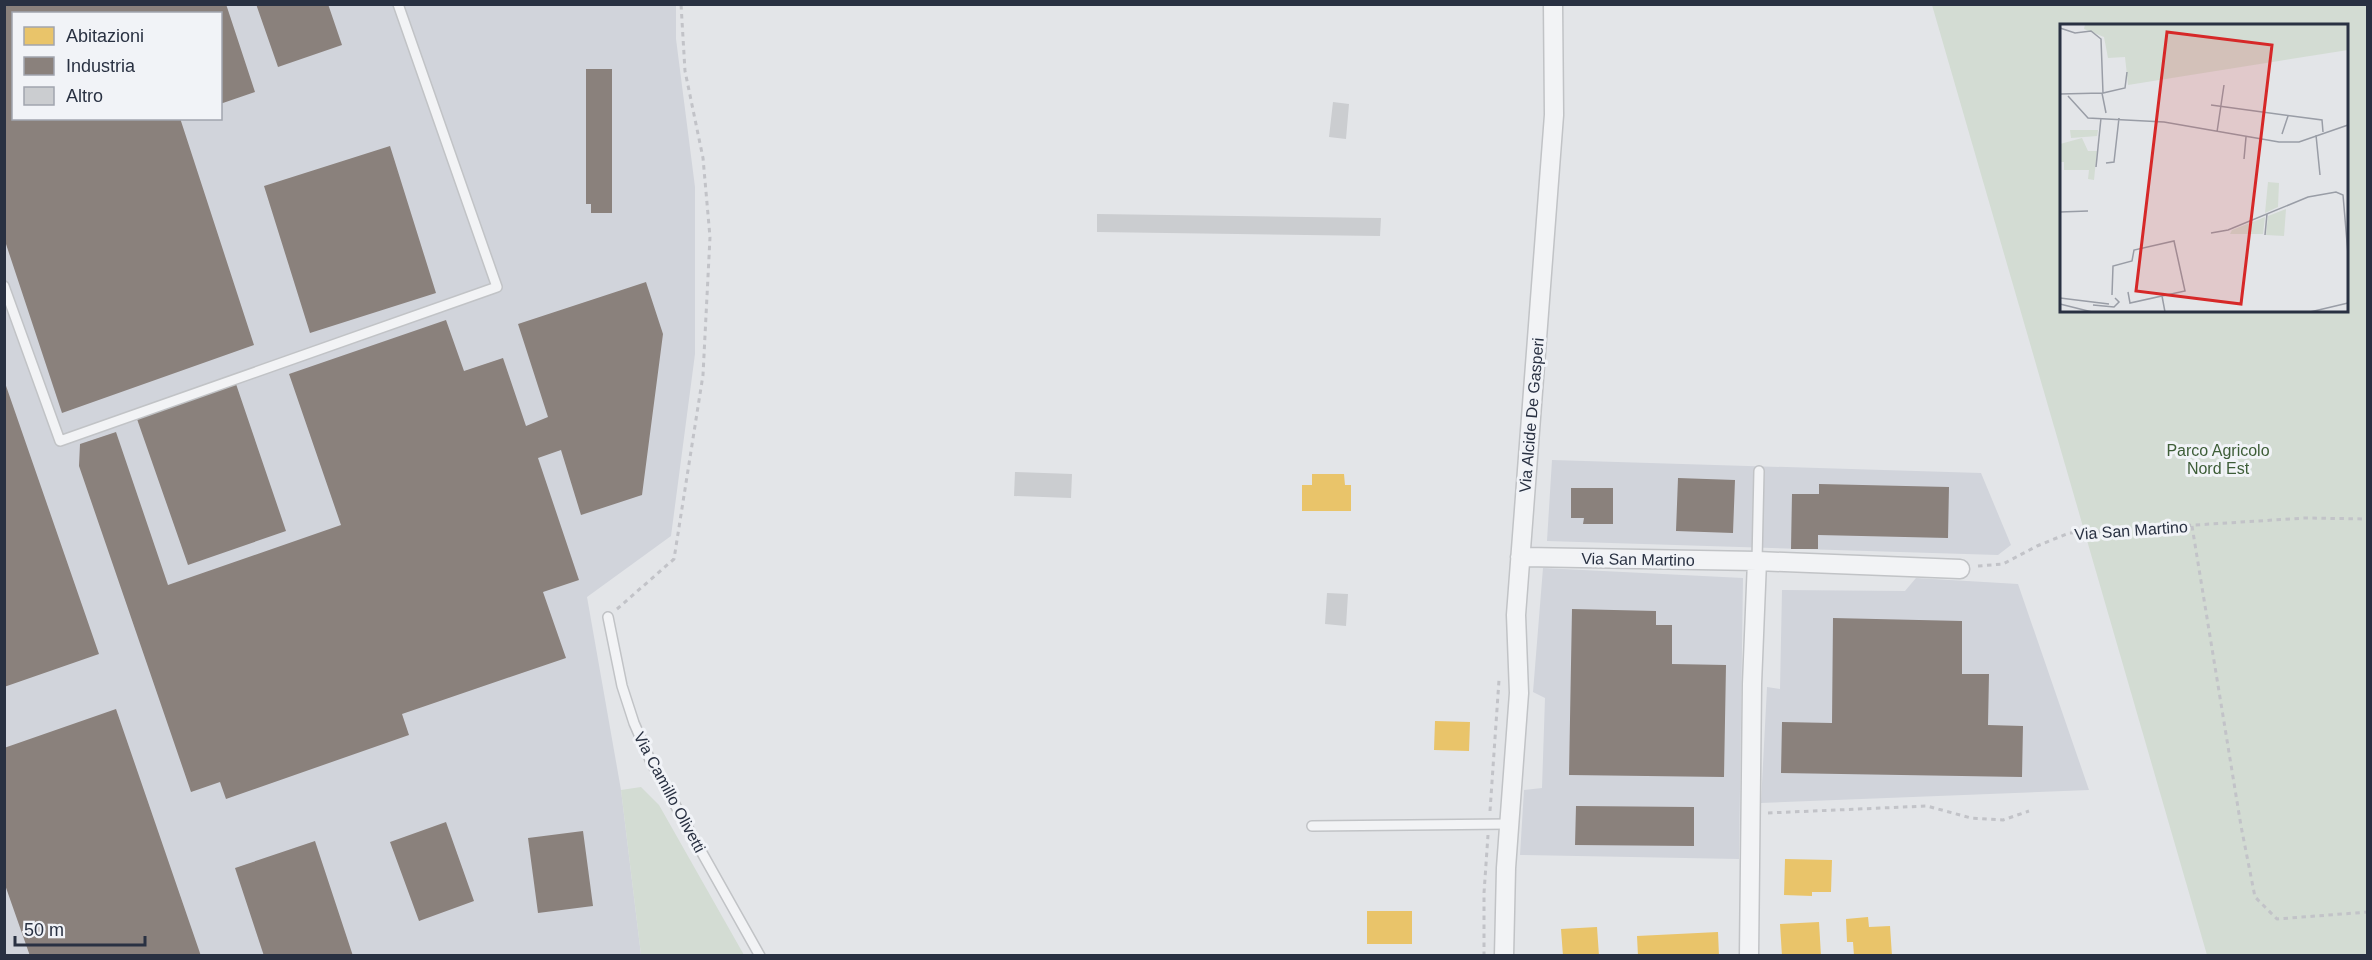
<svg xmlns="http://www.w3.org/2000/svg" width="2372" height="960" viewBox="0 0 2372 960" font-family="Helvetica,sans-serif">
<style>
.built{fill:#d1d4db;fill-rule:evenodd}
.green{fill:#d3dcd3;fill-rule:evenodd}
.homes{fill:#e9c46a}
.industry{fill:#8a817c}
.building{fill:#cbcdd0}
.lines{fill:none;stroke-linecap:round;stroke-linejoin:round}
.service-casing{stroke:#c1c3c6;stroke-width:12}
.minor-casing{stroke:#c1c3c6;stroke-width:21}
.path{stroke:#c2c3c8;stroke-width:3;stroke-dasharray:4.5 4.5;stroke-linecap:butt}
.service{stroke:#f2f3f5;stroke-width:9}
.minor{stroke:#f2f3f5;stroke-width:18}
.labels{text-anchor:middle;stroke-width:6;stroke-linejoin:round;paint-order:stroke}
.street-label{font-size:16px;fill:#293142;stroke:#f1f3f7}
.park-label{font-size:16px;fill:#3d5d37;stroke:#f1f3f7}
.inset-road{fill:none;stroke:#999da6;stroke-width:1.5}
.view{fill:#d62828;fill-opacity:0.15;stroke:#d62828;stroke-width:3}
.inset-edge{fill:none;stroke:#293142;stroke-width:3}
</style>
<rect width="100%" height="100%" fill="#e3e5e8"/>
<path class="built" d="M 5,5 L 676,5 L 676,39 L 695,187 L 695,354 L 671,536 L 587,597 L 621,790 L 641,955 L 5,956 ZM 14,14 L 220,14 L 220,118 L 14,118 Z
M 1552,460 L 1981,473 L 2011,545 L 1998,555 L 1547,541 Z
M 1543,568 L 1743,578 L 1739,859 L 1520,855 L 1524,790 L 1542,788 L 1545,698 L 1533,692 Z
M 1916,578 L 2018,584 L 2089,790 L 1761,803 L 1767,687 L 1780,689 L 1782,590 L 1905,591 Z"/>
<path class="green" d="M 1932,5 L 2367,5 L 2367,955 L 2207,955 ZM 2062,26 L 2346,26 L 2346,310 L 2062,310 Z
M 641,787 L 659,805 L 744,955 L 641,955 L 621,790 Z"/>
<path class="homes" d="M 1312,474 L 1344,474 L 1345,485 L 1351,485 L 1351,511 L 1302,511 L 1302,485 L 1312,485 Z
M 1435,721 L 1470,722 L 1469,751 L 1434,750 Z
M 1785,859 L 1832,860 L 1831,892 L 1812,892 L 1812,896 L 1784,895 Z
M 1367,911 L 1412,911 L 1412,944 L 1367,944 Z
M 1868,917 L 1869,927 L 1890,926 L 1892,956 L 1854,956 L 1853,942 L 1847,942 L 1846,919 Z
M 1819,922 L 1821,956 L 1782,956 L 1780,924 Z
M 1597,927 L 1599,956 L 1563,956 L 1561,929 Z
M 1718,932 L 1719,956 L 1638,956 L 1637,936 Z"/>
<path class="industry" d="M 4,4 L 226,4 L 255,92 L 220,104 L 220,14 L 14,14 L 14,118 L 180,118 L 254,345 L 62,413 L 4,238 Z
M 256,4 L 328,4 L 342,45 L 278,67 Z
M 586,69 L 612,69 L 612,213 L 591,213 L 591,204 L 586,204 Z
M 390,146 L 436,293 L 310,333 L 264,186 Z
M 646,282 L 663,334 L 642,495 L 581,515 L 561,450 L 538,458 L 579,580 L 543,592 L 566,658 L 402,714 L 409,735 L 226,799 L 220,782 L 191,792 L 79,466 L 80,444 L 116,432 L 168,585 L 341,525 L 289,374 L 446,320 L 464,371 L 503,358 L 526,426 L 548,417 L 518,324 Z
M 4,380 L 99,654 L 4,687 Z
M 236,384 L 286,531 L 188,565 L 137,419 Z
M 1678,478 L 1735,480 L 1733,533 L 1676,531 Z
M 1819,484 L 1949,487 L 1948,538 L 1818,535 L 1818,549 L 1791,549 L 1792,494 L 1819,494 Z
M 1571,488 L 1613,488 L 1613,524 L 1583,524 L 1584,518 L 1571,518 Z
M 1572,609 L 1656,611 L 1656,625 L 1672,625 L 1672,664 L 1726,665 L 1724,777 L 1569,775 Z
M 1833,618 L 1962,621 L 1962,674 L 1989,674 L 1988,725 L 2023,726 L 2022,777 L 1781,773 L 1782,722 L 1832,723 Z
M 116,709 L 201,956 L 30,956 L 4,882 L 4,748 Z
M 1576,806 L 1694,807 L 1694,846 L 1575,845 Z
M 446,822 L 474,901 L 419,921 L 390,842 Z
M 583,831 L 593,906 L 538,913 L 528,838 Z
M 315,841 L 353,956 L 264,956 L 235,868 Z"/>
<path class="building" d="M 1333,102 L 1349,104 L 1346,139 L 1329,137 Z
M 1097,214 L 1381,218 L 1380,236 L 1097,232 Z
M 1015,472 L 1072,474 L 1071,498 L 1014,496 Z
M 1327,593 L 1348,594 L 1346,626 L 1325,624 Z"/>
<g class="lines">
<g class="service-casing">
<path id="service" d="M 4,286 L 60,441 L 497,287 L 398,4
M 1757,561 L 1759,471
M 608,617 L 622,686 L 634,723 L 651,762 L 760,956
M 1312,826 L 1509,824"/>
</g>
<g class="minor-casing">
<path id="minor" d="M 1520,557 L 1757,561 L 1960,569
M 1504,956 L 1506,868 L 1519,693 L 1516,615 L 1554,115 L 1553,4
M 1749,956 L 1752,684 L 1757,561"/>
</g>
<path class="path" d="M 2192,526 L 2241,826 L 2255,897 L 2277,919 L 2368,912
M 1978,566 L 2003,564 L 2037,546 L 2069,533 L 2305,518 L 2368,519
M 617,609 L 674,559 L 703,375 L 710,237 L 703,158 L 685,71 L 681,4
M 1490,811 L 1499,680
M 1768,813 L 1927,806 L 1971,818 L 2003,820 L 2029,811
M 1484,956 L 1484,893 L 1488,835"/>
<use href="#service" class="service"/>
<use href="#minor" class="minor"/>
</g>
<g class="labels">
<g class="street-label">
<text transform="translate(1531 415) rotate(-85)" y="6">Via Alcide De Gasperi</text>
<text transform="translate(2131 530) rotate(-4)" y="6">Via San Martino</text>
<text transform="translate(1638 559) rotate(1)" y="6">Via San Martino</text>
<text transform="translate(670 792) rotate(62)" y="6">Via Camillo Olivetti</text>
</g>
<g class="park-label">
<text x="2218" y="456">Parco Agricolo<tspan x="2218" dy="18">Nord Est</tspan></text>
</g>
</g>
<g transform="translate(2060 24)">
<rect width="288" height="288" fill="#e3e5e8"/>
<path d="M 25,0 L 288,0 L 288,26 L 68,61 L 65,33 L 48,34 L 44,13 L 24,5 ZM 10,106 L 38,106 L 37,112 L 11,114 ZM 22,114 L 28,127 L 37,127 L 34,156 L 28,155 L 29,146 L 4,146 L 4,138 L 0,138 L 0,120 ZM 208,158 L 219,159 L 218,183 L 205,189 ZM 226,185 L 224,212 L 206,211 L 208,192 ZM 205,193 L 203,210 L 170,210 L 172,206 Z" fill="#d3dcd3"/>
<path class="inset-road" d="M 0,4 L 15,9 L 31,7 L 41,15 L 43,69 L 65,64 L 67,48M 0,70 L 42,69 L 46,89M 8,72 L 28,94 L 104,98 L 219,118 L 239,118 L 288,101M 151,81 L 262,96 L 263,108M 157,108 L 164,61M 222,110 L 228,92M 256,111 L 260,151M 184,135 L 186,113M 46,139 L 54,138 L 59,94M 36,143 L 41,94M 0,188 L 28,187M 151,209 L 168,206 L 248,173 L 276,168 L 283,171 L 288,230M 205,211 L 207,190M 68,268 L 70,279 L 102,272 L 105,288M 52,271 L 53,242 L 72,237 L 74,226 L 114,217 L 125,267 L 102,272M 0,274 L 49,280M 0,280 L 32,288M 33,281 L 54,283 L 59,278 L 55,274M 250,288 L 288,279"/>
<path class="view" d="M 107,8 L 212,21 L 181,280 L 76,267 Z"/>
<rect width="288" height="288" class="inset-edge"/>
</g>
<rect width="2372" height="960" fill="none" stroke="#293142" stroke-width="12"/>
<rect x="12" y="12" width="210" height="108" fill="#f1f3f7" stroke="#a1a5af" stroke-width="1.5"/>
<rect x="24" y="27" width="30" height="18" fill="#e9c46a" stroke="#a1a5af" stroke-width="1.5"/>
<text x="66" y="42" font-size="18" fill="#293142">Abitazioni</text>
<rect x="24" y="57" width="30" height="18" fill="#8a817c" stroke="#a1a5af" stroke-width="1.5"/>
<text x="66" y="72" font-size="18" fill="#293142">Industria</text>
<rect x="24" y="87" width="30" height="18" fill="#cbcdd0" stroke="#a1a5af" stroke-width="1.5"/>
<text x="66" y="102" font-size="18" fill="#293142">Altro</text>
<path d="M15 936v9h130v-9" fill="none" stroke="#293142" stroke-width="3"/>
<text x="24" y="936" font-size="18" fill="#293142" stroke="#f1f3f7" stroke-width="4.5" paint-order="stroke">50 m</text>
</svg>
